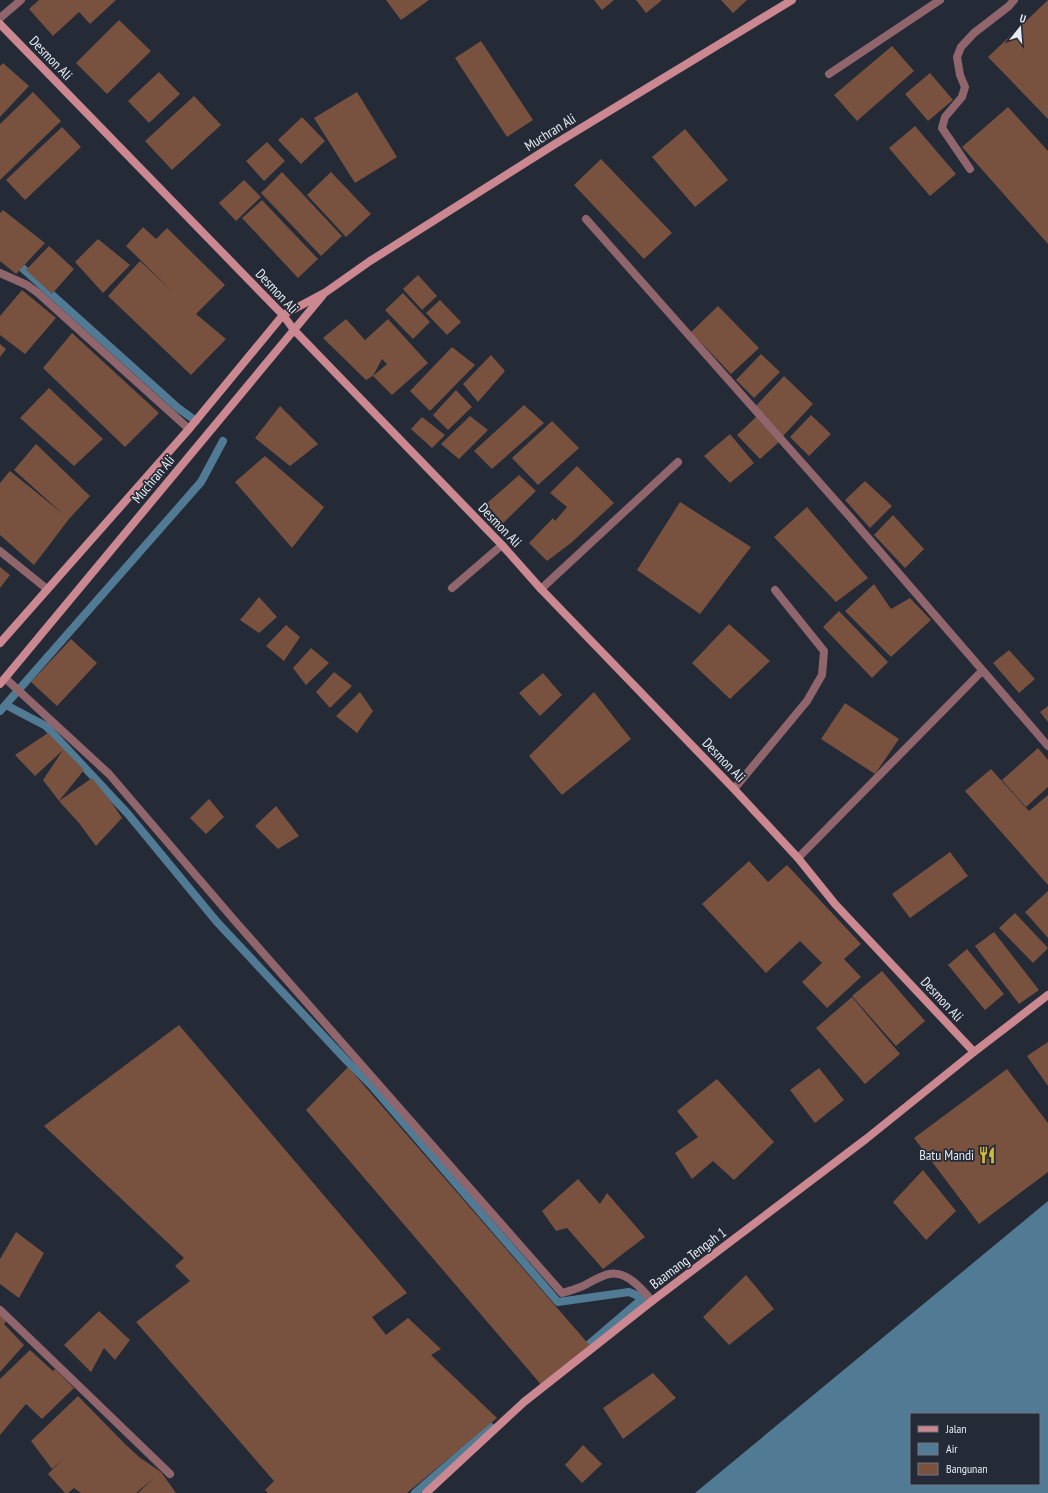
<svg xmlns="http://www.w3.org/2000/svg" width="1048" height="1493" viewBox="0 0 1048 1493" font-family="'PT Sans Narrow',sans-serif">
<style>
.water{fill:#517a94;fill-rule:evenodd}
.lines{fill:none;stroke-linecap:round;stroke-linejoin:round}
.stream{stroke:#517a94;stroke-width:8}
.building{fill:#79513f;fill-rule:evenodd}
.lane{stroke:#90666c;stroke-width:8}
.street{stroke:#90666c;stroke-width:8}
.secondary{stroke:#cb8891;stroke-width:8}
.labels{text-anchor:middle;stroke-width:3.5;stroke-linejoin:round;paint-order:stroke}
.street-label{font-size:14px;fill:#e7ebf3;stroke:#242a36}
.poi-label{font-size:14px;fill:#e7ebf3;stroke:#242a36;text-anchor:end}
</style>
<rect width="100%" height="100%" fill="#242a36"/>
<path class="water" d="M 1048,1201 L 1048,1493 L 695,1493 ZM 911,1414 L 1039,1414 L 1039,1484 L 911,1484 Z"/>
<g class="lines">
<path class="stream" d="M 0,248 L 178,408 L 196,421
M 6,705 L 46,726 L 128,814 L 217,922 L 346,1060 L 371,1085 L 558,1302 L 629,1292 L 643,1298 L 581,1351
M 0,711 L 201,482 L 223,441
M 415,1493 L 491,1427"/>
</g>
<path class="building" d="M 39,0 L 116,0 L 90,24 L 79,12 L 53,36 L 29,9 Z
M 386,0 L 429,0 L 401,20 Z
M 594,0 L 614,0 L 602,10 Z
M 636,0 L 661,0 L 661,1 L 646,13 Z
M 721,0 L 747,0 L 733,13 Z
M 1048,0 L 1048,119 L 988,57 Z
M 119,20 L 151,51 L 107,94 L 76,63 Z
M 481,41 L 533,120 L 507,137 L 455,58 Z
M 892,46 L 914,71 L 857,121 L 834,95 Z
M 3,63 L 29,86 L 0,117 L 0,66 Z
M 159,72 L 180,94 L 149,123 L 128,101 Z
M 930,73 L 953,100 L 928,121 L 905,94 Z
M 33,92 L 61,121 L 0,180 L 0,124 Z
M 357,92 L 397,157 L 355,183 L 314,118 Z
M 194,96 L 221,125 L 172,170 L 145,141 Z
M 1008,107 L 1048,151 L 1048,244 L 962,147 Z
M 302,117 L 325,141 L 301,164 L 278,140 Z
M 915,126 L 956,174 L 930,196 L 889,148 Z
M 62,127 L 81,147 L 25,200 L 6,180 Z
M 685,129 L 728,180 L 695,207 L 652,157 Z
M 267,142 L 285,161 L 264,181 L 246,161 Z
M 601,159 L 672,233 L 644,259 L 574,185 Z
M 282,172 L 342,236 L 321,256 L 261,193 Z
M 331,172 L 371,214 L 346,237 L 307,195 Z
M 244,180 L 261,197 L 236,221 L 219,203 Z
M 262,200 L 318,259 L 298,278 L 242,218 Z
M 3,210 L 45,243 L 16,274 L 0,261 L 0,213 Z
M 143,227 L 156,239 L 167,228 L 225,285 L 196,314 L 226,339 L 191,375 L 108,296 L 140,261 L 174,293 L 126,246 Z
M 98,239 L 130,265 L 103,293 L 75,262 Z
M 49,246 L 74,269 L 52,294 L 26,270 Z
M 418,275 L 437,296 L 422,310 L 403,289 Z
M 22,290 L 56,318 L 25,354 L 0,335 L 0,316 Z
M 403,293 L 430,322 L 413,339 L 385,310 Z
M 440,300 L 461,322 L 447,335 L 426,313 Z
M 718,306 L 759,348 L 731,374 L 691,332 Z
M 346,319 L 365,340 L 388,319 L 428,363 L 392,395 L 373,376 L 366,380 L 323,338 ZM 382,359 L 387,364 L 373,376 Z
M 72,333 L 159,413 L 125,447 L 43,368 Z
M 0,344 L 6,349 L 0,357 Z
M 452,347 L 475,365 L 430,411 L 410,391 Z
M 761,354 L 780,372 L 754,398 L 736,380 Z
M 491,355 L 505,371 L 478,402 L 463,384 Z
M 784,376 L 813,404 L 783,436 L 754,408 Z
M 49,388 L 103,439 L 74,466 L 20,418 Z
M 456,390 L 472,407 L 448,430 L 433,415 Z
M 524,405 L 544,423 L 492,469 L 474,451 Z
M 280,406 L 318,444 L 290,466 L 255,438 Z
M 811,415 L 831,434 L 809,456 L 790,437 Z
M 470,416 L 488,430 L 459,459 L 441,444 Z
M 422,417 L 445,435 L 432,448 L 411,429 Z
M 756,417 L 779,442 L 760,459 L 737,435 Z
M 552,421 L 579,448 L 538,485 L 512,458 Z
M 730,434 L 754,463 L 730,483 L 704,456 Z
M 36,444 L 90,496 L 69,519 L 34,565 L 0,535 L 0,483 L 10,471 L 63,514 L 14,470 Z
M 265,456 L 324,507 L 292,548 L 235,482 Z
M 577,466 L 614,503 L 571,543 L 547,561 L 529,543 L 553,518 L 555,521 L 567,507 L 550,493 Z
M 519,475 L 536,491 L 503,523 L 486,504 Z
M 865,481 L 892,506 L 870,528 L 845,500 Z
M 680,502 L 751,547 L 700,614 L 637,570 Z
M 807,507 L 868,578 L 836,602 L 774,537 Z
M 893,515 L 924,549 L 905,568 L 874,535 Z
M 0,567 L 10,575 L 0,588 Z
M 874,584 L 891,609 L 910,598 L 931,620 L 891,657 L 845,611 Z
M 259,597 L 277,617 L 259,633 L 240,620 Z
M 839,611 L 888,662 L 872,678 L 823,627 Z
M 729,624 L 770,661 L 730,699 L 692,663 Z
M 286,625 L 300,637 L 284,661 L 266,646 Z
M 71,639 L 97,663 L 57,706 L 31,682 Z
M 311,648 L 329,663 L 306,685 L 293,668 Z
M 1009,650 L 1035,679 L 1019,693 L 993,663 Z
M 334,672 L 352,686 L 330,708 L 316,692 Z
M 543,673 L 562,695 L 540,716 L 519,693 Z
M 360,692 L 373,711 L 357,733 L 336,716 Z
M 594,692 L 631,739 L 562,795 L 529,756 Z
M 845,703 L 899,739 L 875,774 L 821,739 Z
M 1048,706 L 1048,722 L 1040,712 Z
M 48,733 L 84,770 L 59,801 L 43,780 L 63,750 L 35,776 L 15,755 Z
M 1038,748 L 1048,760 L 1048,787 L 1026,807 L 1002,780 Z
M 991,769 L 1029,811 L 1048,795 L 1048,885 L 965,791 Z
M 92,778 L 110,800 L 122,818 L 96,846 L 79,823 L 59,801 Z
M 209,799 L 224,817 L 206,834 L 190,818 Z
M 276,806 L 299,836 L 278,849 L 255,826 Z
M 950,852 L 968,876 L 910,918 L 892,894 Z
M 749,861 L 768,882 L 787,865 L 861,944 L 844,959 L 861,977 L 827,1008 L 802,982 L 822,963 L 800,941 L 766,973 L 702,904 Z
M 1048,891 L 1048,938 L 1025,912 Z
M 1015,913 L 1048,948 L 1033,963 L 999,928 Z
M 994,932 L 1039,990 L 1019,1004 L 975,946 Z
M 967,949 L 1004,994 L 985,1010 L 948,965 Z
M 882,971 L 925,1021 L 896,1046 L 852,996 Z
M 852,997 L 900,1054 L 865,1084 L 816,1028 Z
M 179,1025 L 407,1293 L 372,1317 L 386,1335 L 408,1318 L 441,1349 L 431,1355 L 497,1418 L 407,1493 L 268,1493 L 265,1490 L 274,1481 L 136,1322 L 190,1281 L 175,1266 L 184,1258 L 44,1126 Z
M 1048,1042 L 1048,1086 L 1027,1056 Z
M 348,1067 L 592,1348 L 543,1387 L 306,1110 Z
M 819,1068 L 844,1100 L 815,1123 L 790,1090 Z
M 1007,1069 L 1048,1123 L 1048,1172 L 979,1224 L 914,1138 Z
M 717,1079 L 774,1142 L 734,1180 L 713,1161 L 692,1179 L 675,1153 L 698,1137 L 677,1111 Z
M 923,1170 L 956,1211 L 926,1240 L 893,1202 Z
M 578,1179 L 600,1204 L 607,1193 L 645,1237 L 603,1269 L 567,1228 L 556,1231 L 542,1211 Z
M 16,1232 L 44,1253 L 19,1298 L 0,1284 L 0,1259 Z
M 746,1275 L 774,1309 L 729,1345 L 703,1317 Z
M 99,1311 L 130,1340 L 115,1360 L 104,1348 L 91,1372 L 64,1345 Z
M 0,1312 L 8,1319 L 4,1324 L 24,1345 L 0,1372 Z
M 30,1350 L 53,1371 L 55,1369 L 74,1388 L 42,1419 L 26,1404 L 0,1435 L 0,1379 Z
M 653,1373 L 676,1398 L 623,1439 L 603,1408 Z
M 78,1396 L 125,1444 L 139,1457 L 161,1472 L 176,1493 L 138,1493 L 154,1478 L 136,1493 L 81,1493 L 74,1488 L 68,1493 L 65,1493 L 48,1474 L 64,1458 L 52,1469 L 31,1441 Z
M 583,1445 L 602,1464 L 582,1483 L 565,1465 Z"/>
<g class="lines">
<path class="lane" d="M 829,74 L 940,0
M 970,169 L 942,128 L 945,117 L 962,97 L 965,87 L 960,75 L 957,57 L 961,47 L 974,33 L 1009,6 L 1014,0
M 452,588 L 502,545
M 541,589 L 678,462
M 734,789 L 807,701 L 822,675 L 824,651 L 775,590"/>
<path class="street" d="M 0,18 L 21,0
M 586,219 L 850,517 L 1048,746
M 0,273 L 27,285 L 38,293 L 189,429
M 0,551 L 47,589
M 5,678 L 109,774 L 235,921 L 562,1293 C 569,1291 576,1289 583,1286 C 591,1282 600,1276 609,1274 C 626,1270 642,1289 652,1301
M 798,858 L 982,671
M 0,1310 L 170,1474"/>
<path class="secondary" d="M 0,24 L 283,315 L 294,330 L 502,545 L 541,589 L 734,789 L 798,858 L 835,904 L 974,1052
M 0,643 L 189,429 L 283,315 L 326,292 L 370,261 L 555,144 L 792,0
M 0,684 L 323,295
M 426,1493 L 524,1402 L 652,1301 L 866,1139 L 974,1052 L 1048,995"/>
</g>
<defs>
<g id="restaurant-bare" transform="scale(1.38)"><path d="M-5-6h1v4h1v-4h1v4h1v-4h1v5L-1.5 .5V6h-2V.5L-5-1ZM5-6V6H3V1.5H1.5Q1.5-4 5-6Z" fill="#cfb837" stroke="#242a36" stroke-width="2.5" paint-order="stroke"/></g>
</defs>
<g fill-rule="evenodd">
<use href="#restaurant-bare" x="987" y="1155"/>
</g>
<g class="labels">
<g class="street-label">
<text transform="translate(51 58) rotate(46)" y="5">Desmon Ali</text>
<text transform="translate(550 132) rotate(-32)" y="5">Muchran Ali</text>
<text transform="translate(277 291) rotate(47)" y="5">Desmon Ali</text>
<text transform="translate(153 479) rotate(-50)" y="5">Muchran Ali</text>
<text transform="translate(500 525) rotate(46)" y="5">Desmon Ali</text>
<text transform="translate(724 760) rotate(46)" y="5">Desmon Ali</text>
<text transform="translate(942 999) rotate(47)" y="5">Desmon Ali</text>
<text transform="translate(688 1258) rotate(-37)" y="5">Baamang Tengah 1</text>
</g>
<g class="poi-label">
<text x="974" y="1160">Batu Mandi</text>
</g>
</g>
<rect x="910" y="1413" width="130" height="72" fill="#242a36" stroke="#727782"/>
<rect x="918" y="1426" width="20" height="6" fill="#cb8891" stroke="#727782"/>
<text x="946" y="1433" font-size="12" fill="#e7ebf3">Jalan</text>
<rect x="918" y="1443" width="20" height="12" fill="#517a94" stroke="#727782"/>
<text x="946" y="1453" font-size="12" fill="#e7ebf3">Air</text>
<rect x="918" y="1463" width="20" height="12" fill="#79513f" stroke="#727782"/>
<text x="946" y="1473" font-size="12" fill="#e7ebf3">Bangunan</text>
<g transform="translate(1020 28) rotate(17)" stroke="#242a36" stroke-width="3" paint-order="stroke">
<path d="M0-3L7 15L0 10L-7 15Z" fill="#e7ebf3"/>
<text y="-6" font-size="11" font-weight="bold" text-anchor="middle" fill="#e7ebf3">U</text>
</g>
</svg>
